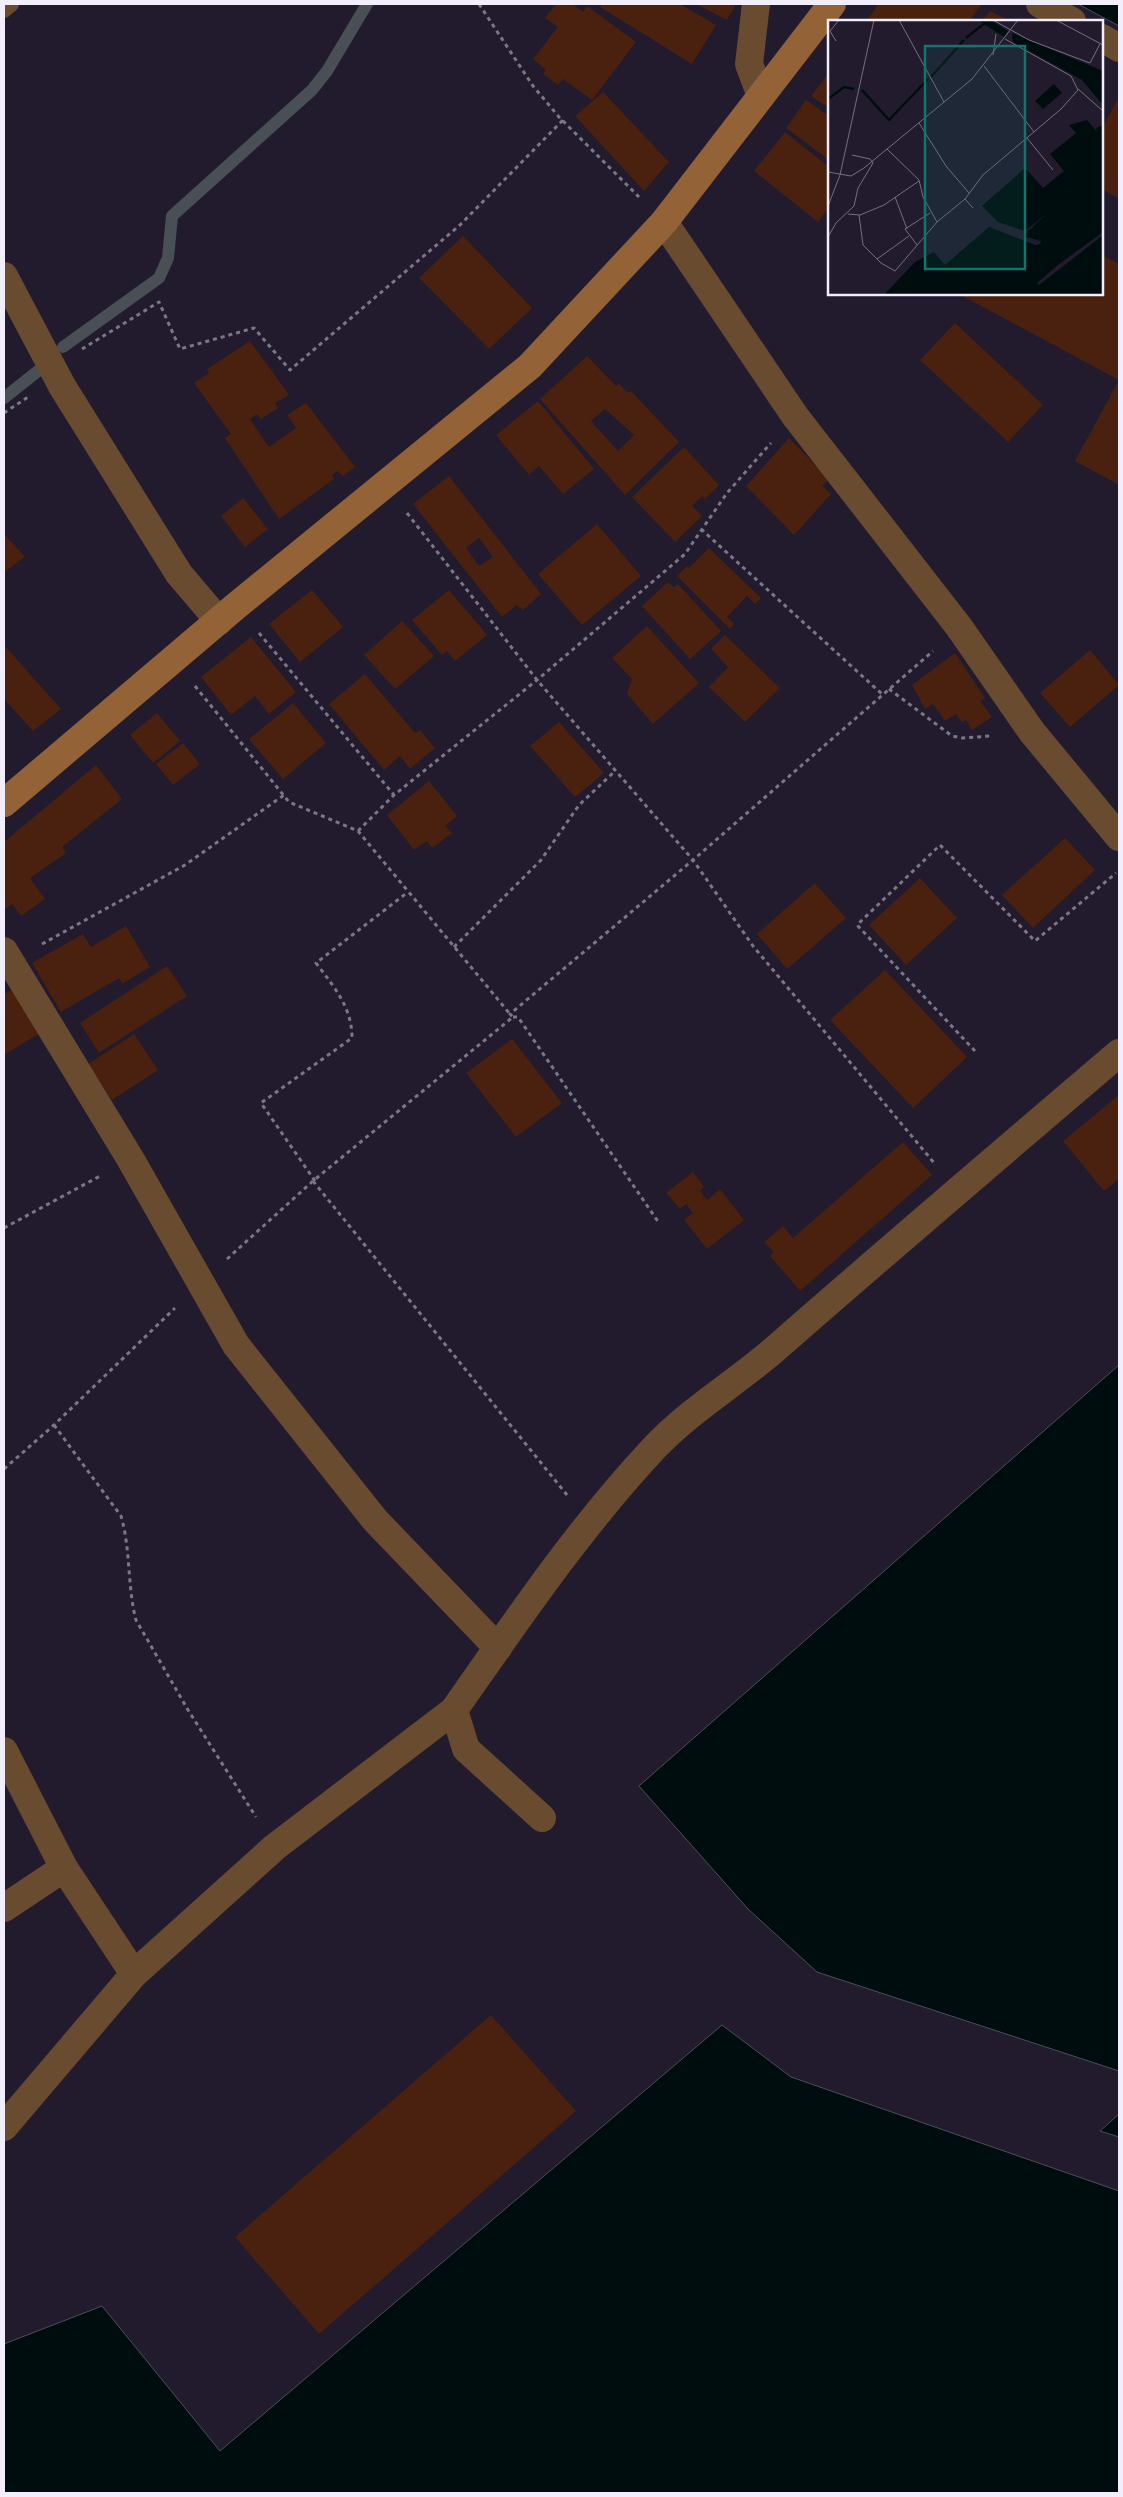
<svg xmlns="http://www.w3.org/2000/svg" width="1123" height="2497" viewBox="0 0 1123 2497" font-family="Cabin,sans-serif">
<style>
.water{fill:#000d0e;stroke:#495055}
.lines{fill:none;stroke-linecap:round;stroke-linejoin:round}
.stream{stroke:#495055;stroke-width:12}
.building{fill:#49210e;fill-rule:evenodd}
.path{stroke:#7c7787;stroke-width:3;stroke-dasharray:4 4;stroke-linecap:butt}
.lane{stroke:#694b30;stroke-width:16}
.street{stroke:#694b30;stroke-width:28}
.secondary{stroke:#936337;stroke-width:28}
.inset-river{fill:none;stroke:#000d0e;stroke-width:2.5}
.inset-road{fill:none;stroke:#756f7f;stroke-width:1}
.view{fill:#0f766e;fill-opacity:0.15;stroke:#0f766e;stroke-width:2.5}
.inset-edge{fill:none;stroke:#f2eefb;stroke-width:2.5}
</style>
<rect width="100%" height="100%" fill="#211b2d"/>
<path class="water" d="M 1078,4 L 1119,4 L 1119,26 Z
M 1119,1365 L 1119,2071 L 817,1972 L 748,1909 L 639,1786 Z
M 722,2025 L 791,2077 L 1119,2191 L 1119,2493 L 4,2493 L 4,2344 L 102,2306 L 220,2451 Z
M 1119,2114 L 1119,2137 L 1100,2131 Z"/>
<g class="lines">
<path class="stream" d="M 63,347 L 159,278 L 168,258 L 172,216 L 312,90 L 327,71 L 367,4
M 4,398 L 38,371"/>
</g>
<path class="building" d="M 556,4 L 573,4 L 583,12 L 587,6 L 636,42 L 592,100 L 563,79 L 558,85 L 543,74 L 546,70 L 533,59 L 558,27 L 545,18 Z
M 602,4 L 680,4 L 716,25 L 692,64 L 600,7 Z
M 696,4 L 736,4 L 727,20 Z
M 878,4 L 982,4 L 969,21 L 867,21 Z
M 990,11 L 1010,21 L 982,21 Z
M 829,73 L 829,108 L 811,96 Z
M 603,92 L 669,162 L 644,191 L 575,116 Z
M 1119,97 L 1119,199 L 1102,189 L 1102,128 Z
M 806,100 L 829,116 L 829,160 L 786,128 Z
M 785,132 L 829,167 L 829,207 L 818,222 L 754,171 Z
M 463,236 L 532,308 L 489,349 L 419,278 Z
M 1102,255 L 1119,264 L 1119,485 L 1075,461 L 1119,380 L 959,294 L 1102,294 Z
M 955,323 L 1043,405 L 1008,442 L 920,360 Z
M 250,341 L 289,395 L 275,403 L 278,408 L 261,419 L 257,414 L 250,419 L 269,447 L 296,428 L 287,415 L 306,403 L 355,467 L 343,476 L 338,471 L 332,475 L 334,479 L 279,519 L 225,438 L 231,434 L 194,383 L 209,373 L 207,369 Z
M 587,356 L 616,386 L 619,384 L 629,393 L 631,391 L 679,442 L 625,495 L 540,399 ZM 605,409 L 634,435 L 618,451 L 591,421 Z
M 538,401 L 594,469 L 563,494 L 539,466 L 529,475 L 496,435 Z
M 789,438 L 829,479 L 822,486 L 831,494 L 794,535 L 746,486 Z
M 684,447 L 719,485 L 705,499 L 702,496 L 692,506 L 702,516 L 675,542 L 632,497 Z
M 449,476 L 541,594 L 523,610 L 517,605 L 502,617 L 413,504 ZM 479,538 L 493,557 L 479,566 L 466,548 Z
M 243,498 L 268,529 L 245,547 L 221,516 Z
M 597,524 L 641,576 L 582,625 L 538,574 Z
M 4,534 L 25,557 L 4,572 Z
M 709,548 L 761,598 L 755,604 L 747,596 L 727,617 L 734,624 L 730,629 L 677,576 L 687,566 L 689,568 Z
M 668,582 L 673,587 L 678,584 L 721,631 L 690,659 L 642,606 Z
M 312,590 L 343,627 L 300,662 L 269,624 Z
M 449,590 L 487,635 L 455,661 L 447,651 L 442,655 L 412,620 Z
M 402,621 L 434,656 L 395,689 L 364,655 Z
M 647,626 L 699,683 L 653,724 L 627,694 L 632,679 L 612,658 Z
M 725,635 L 780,688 L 745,722 L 709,687 L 728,667 L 711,649 Z
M 251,637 L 296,692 L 269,714 L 255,696 L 231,715 L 201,677 Z
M 4,645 L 61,709 L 33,731 L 4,699 Z
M 1090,650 L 1119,685 L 1070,727 L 1040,693 Z
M 955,653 L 985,698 L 980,701 L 992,717 L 972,730 L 966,720 L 962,722 L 956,714 L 945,721 L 933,704 L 925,709 L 912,685 Z
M 365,674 L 415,733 L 420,730 L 435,748 L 410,769 L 400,756 L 384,770 L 329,704 Z
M 293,703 L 326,743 L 283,779 L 249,739 Z
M 157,713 L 180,741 L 153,763 L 130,735 Z
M 559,722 L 604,773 L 575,797 L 530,746 Z
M 183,743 L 200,764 L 173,785 L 156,764 Z
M 96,765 L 122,799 L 62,847 L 66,853 L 30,878 L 45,899 L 21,916 L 12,904 L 4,910 L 4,842 Z
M 429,781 L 457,816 L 445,826 L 452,833 L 432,848 L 427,841 L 414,850 L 387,815 Z
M 1065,838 L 1095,870 L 1033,928 L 1002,895 Z
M 920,878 L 957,918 L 906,965 L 869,925 Z
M 815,883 L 846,918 L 787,969 L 757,934 Z
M 126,926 L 150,967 L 122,984 L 119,978 L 61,1012 L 32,963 L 83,934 L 91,947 Z
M 167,966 L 187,996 L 99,1053 L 80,1023 Z
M 885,970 L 967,1057 L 913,1108 L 830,1020 Z
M 15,988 L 40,1033 L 4,1055 L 4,994 Z
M 134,1034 L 158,1070 L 112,1100 L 88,1064 Z
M 512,1039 L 562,1103 L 516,1137 L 466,1073 Z
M 1119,1095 L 1119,1179 L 1104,1191 L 1063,1141 Z
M 903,1142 L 932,1175 L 800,1291 L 770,1256 L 774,1252 L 764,1242 L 783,1226 L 793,1238 Z
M 693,1172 L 704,1187 L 700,1191 L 707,1200 L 720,1189 L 744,1220 L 707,1249 L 684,1220 L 693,1213 L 686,1204 L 680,1209 L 666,1193 Z
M 491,2015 L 576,2111 L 319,2334 L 235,2237 Z"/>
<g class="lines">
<path class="path" d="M 479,4 L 533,86 L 559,117 L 639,197
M 82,349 L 159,302 L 180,349 L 254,328 L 290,370 L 460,225 L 563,120
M 4,413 L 28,397
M 407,513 L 537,680 L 693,860 L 753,946 L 935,1164
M 701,529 L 883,695
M 259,633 L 394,795
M 195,686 L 289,802 L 358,831 L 510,1014
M 889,689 L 952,736 L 962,738 L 990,736
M 358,831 L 394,795 L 537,680 L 685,554 L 727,493 L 771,443
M 42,944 L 185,865 L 284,795
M 454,947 L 541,860 L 579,805 L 615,771
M 513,1017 L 518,1017 L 659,1223
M 975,1051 L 857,925 L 940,845 L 1035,941 L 1116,873
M 313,1181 L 567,1495
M 315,1181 L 261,1103 L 352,1038 C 352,1007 334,987 316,963 L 408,892
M 4,1228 L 100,1176
M 227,1259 L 313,1181 L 513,1017 L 510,1014 L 693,860 L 933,651
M 54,1425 L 121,1516 C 131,1550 127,1586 136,1620 L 188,1710 L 256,1817
M 4,1469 L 54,1425 L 175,1308"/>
<path class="lane" d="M 4,10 L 11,4"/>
<path class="street" d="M 756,4 L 749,64 L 761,96
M 1040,4 L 1072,21
M 1102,38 L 1119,48
M 664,222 L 795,416 L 959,627 L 1032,732 L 1119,837
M 4,276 L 62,386 L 179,574 L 219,621
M 4,951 L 131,1160 L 236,1345 L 375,1520 L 498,1648
M 4,1751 L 64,1868 L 134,1974
M 542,1818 L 466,1749 L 454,1710 C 517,1620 579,1528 655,1447 C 690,1410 736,1383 775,1349 C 889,1249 1004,1151 1119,1053
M 4,1908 L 64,1868
M 4,2127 L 134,1974 L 275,1847 L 454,1710"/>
<path class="secondary" d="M 4,803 L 236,606 L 530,366 L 664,222 L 832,4"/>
</g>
<g transform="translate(828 20)">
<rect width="275" height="275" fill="#211b2d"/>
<path d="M 150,0 L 162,0 L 180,11 L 176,17 ZM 184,13 L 275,51 L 275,85 L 254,60 L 185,22 ZM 226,64 L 234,73 L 215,89 L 207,81 ZM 259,100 L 269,112 L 268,108 L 275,105 L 275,275 L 56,275 L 87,242 L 106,232 L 117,245 L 161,207 L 207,225 L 212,224 L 213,221 L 195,216 L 218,194 L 197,211 L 170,202 L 154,186 L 197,148 L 215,168 L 236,151 L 222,134 L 248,113 L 241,105 Z" fill="#000d0e"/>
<path d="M 275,212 L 275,215 L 211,265 L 209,263 L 230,245 Z" fill="#211b2d"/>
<path class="inset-river" d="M 138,18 L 157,3M 103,57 L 136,20M 34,70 L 61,100 L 100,59M 0,79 L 16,67 L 26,69"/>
<path class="inset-road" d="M 71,0 L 116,82M 165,0 L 201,20 L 262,43 L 272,24M 228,0 L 275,25M 8,21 L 2,11 L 11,0M 165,35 L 168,14M 156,46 L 206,112M 250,69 L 275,91M 91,103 L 118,146 L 141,173M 199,118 L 225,150M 59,129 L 91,160 L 95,177 L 109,202M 0,152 L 23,156 L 36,148 L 144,59 L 190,0M 67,177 L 79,209M 0,186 L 12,155 L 46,0M 145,188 L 137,179 L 155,155 L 233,89 L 250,70 L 243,56 L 177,19M 20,194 L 32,195 L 56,185 L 91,161M 31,195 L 35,225 L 53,243 L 67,251 L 109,202 L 137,179M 0,217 L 8,203 L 26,186 L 30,168 L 45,143 L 42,139 L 24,135M 89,225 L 77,209 L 102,193M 49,239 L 81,216"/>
<path class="view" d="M 97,26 L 197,26 L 197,249 L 97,249 Z"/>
<rect width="275" height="275" class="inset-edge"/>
</g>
<rect width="1123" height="2497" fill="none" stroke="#f2eefb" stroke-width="10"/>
</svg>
